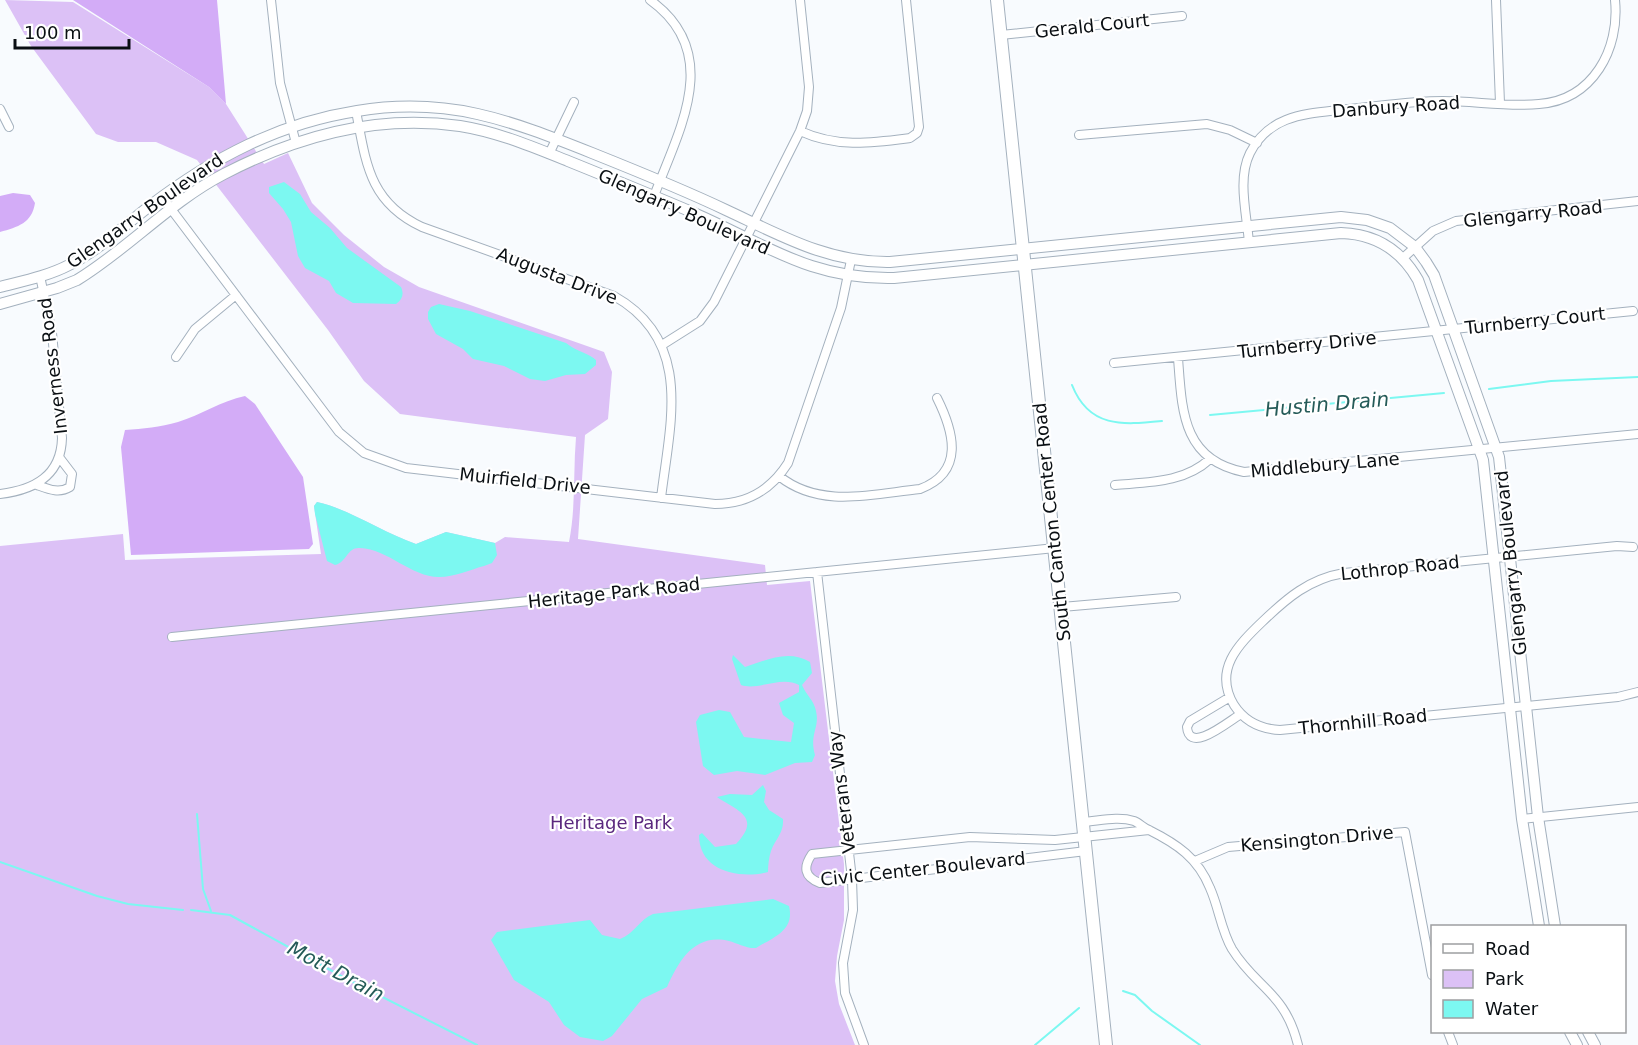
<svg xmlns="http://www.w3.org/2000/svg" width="1638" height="1045" viewBox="0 0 1638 1045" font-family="'DejaVu Sans',sans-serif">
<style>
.green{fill:#dcc1f6}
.forest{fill:#d3acf7}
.water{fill:#7cf8f1}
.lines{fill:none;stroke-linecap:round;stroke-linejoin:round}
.stream{stroke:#7cf8f1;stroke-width:2}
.minor-casing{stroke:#a4b1be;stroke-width:10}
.tertiary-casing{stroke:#a4b1be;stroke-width:12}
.secondary-casing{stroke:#a4b1be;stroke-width:14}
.minor{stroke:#fff;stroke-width:8}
.tertiary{stroke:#fff;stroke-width:10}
.secondary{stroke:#fff;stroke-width:12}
.labels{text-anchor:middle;stroke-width:4.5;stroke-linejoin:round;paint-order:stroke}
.street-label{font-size:18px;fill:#0a0f13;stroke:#fff}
.park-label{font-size:18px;fill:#5a287e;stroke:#fff}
.water-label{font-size:20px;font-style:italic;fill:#255b58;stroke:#fff}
</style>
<rect width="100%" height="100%" fill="#f8fbfe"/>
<path class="green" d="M 5,0 L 73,2 L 209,87 L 226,104 L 264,164 L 288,153 L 312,203 L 344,235 L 384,267 L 419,287 L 604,352 L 612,372 L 608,419 L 585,435 L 578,539 L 765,565 L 767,585 L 810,581 L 844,864 L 844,920 L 837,956 L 835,981 L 839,1004 L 855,1045 L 0,1045 L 0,546 L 123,534 L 125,560 L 321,554 L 314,506 L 317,502 C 349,509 384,533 416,544 L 446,532 L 495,543 L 505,537 L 569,542 C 576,507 573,472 576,437 L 400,414 L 364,381 L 328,330 L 197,160 L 156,142 L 118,142 L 96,134 L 31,46 Z"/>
<path class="forest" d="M 73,0 L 217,0 L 226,104 L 209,87 Z
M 13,193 L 30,195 L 35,203 C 32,223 18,227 0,232 L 0,196 Z
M 245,396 L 255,404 L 303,477 L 313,544 L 309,549 L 131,555 L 121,447 L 125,430 C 143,429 160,427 178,422 C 201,415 221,401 245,396 Z"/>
<path class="water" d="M 284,182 L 300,194 L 311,212 L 330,228 L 347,248 L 401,287 C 404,294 403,299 396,304 L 353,303 L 336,293 L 329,281 L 305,268 L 298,256 L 291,222 L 283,209 L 269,193 L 269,187 Z
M 439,304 L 470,311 L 566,343 C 577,352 589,353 596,360 L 596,365 L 585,374 L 566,375 L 545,381 L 530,379 L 504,366 L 473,359 L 463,349 L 436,334 L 428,319 L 428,312 L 431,307 Z
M 317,502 C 349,509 384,533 416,544 L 446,532 L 495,543 L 497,555 L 492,563 L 484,566 C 469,570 455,577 439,577 C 411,577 388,549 360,548 C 347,547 347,562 335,565 L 327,561 L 315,514 L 314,506 Z
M 733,655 L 745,667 C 766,660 789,649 810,662 L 812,673 L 802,685 C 806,695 814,700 816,711 C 820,728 809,734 815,755 L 812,762 L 795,763 L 765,775 L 737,771 L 714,775 L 703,766 L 696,722 L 700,715 L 719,710 L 730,712 L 744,737 L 791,742 L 794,723 L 783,715 L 779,703 L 799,692 L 799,685 C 781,675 759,691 741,685 L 732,659 Z
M 763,785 L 766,791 L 764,802 L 769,810 L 783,819 C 784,833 776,838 771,851 C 769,857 768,865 768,872 C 740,879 699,872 699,835 L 702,833 L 715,847 L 736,844 C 763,816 735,810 717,797 L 730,794 L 752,795 Z
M 773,899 L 789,906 C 795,930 774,937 756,948 C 747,949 737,943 729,941 C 694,933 679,961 667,987 L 642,999 L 612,1036 L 603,1041 L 580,1037 L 564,1025 L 549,1002 L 514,980 L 491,940 L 497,932 L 590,920 L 602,935 L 620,939 C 635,933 639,920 653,914 Z"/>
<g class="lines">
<path class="stream" d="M 1072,385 C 1089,428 1122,425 1162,421
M 1489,389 L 1551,381 L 1638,377
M 1210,415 L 1444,393
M 197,814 L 203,889 L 211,911
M 0,862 L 97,896 L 128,904 L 183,910
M 191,910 L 230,915 L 343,977 L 477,1045
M 1123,991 L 1135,995 L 1152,1011 L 1200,1045
M 1035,1045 L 1079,1008"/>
<g class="minor-casing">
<path id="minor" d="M 271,0 L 280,83 L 296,143
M 650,0 C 724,53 679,130 654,196
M 1496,0 L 1500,103
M 1001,35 L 1182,16
M 0,109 L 9,127
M 356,111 C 366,163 369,202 422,227 L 614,296 C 694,341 670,423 661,498
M 800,131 C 837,148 871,143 910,138 L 917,133 L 919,127 L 906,0
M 1079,135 L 1207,124 L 1230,130 L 1257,143
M 549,154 L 574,102
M 162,197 L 339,432 L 364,453 L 406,468 L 715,504 C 746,504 771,490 788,463 L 841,308 L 851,260
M 1249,243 C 1247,215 1237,179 1250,153 C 1269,116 1303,114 1339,110 C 1374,107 1409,101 1443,101 C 1475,101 1507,107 1539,104 C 1593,100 1620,49 1615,0
M 1403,258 L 1433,231 L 1456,221 L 1638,201
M 662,345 L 700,321 L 714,302 L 800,131 L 807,111 L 809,87 L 800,0
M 176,357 L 195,329 L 236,295
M 1178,358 C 1182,410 1182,460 1244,472 L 1638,434
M 1114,363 L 1633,311
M 779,476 C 820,509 872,494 920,489 C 965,472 954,432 937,398
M 37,485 C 48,489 59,494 70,487 L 72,474 L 59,457
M 1115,485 C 1149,482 1184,483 1210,459
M 0,494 C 34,490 61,476 62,438 L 52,333 L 40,276
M 1633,547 L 1617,546 L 1344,573 C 1309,579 1287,598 1262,622 C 1238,645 1213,670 1234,705 C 1245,722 1260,729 1280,730 L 1618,697 L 1638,692
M 817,572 L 852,879 L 853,910 L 843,963 L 845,993 L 864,1045
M 1062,607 L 1176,597
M 172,637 L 1055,548
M 1230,697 L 1190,721 L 1187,727 C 1189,755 1229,721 1241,714
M 1522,819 L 1638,807
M 1083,822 C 1099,821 1118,816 1134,821 C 1139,823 1144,828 1149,830 C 1177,844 1198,858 1210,888 C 1219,908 1221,930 1232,949 C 1256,988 1285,992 1298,1045
M 1086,851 L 820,883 C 804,877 803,867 812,854 L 970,837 L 1055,840 L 1149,830
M 1195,861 L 1228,847 L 1405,832 L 1432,975
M 1448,1032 L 1453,1045"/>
</g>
<g class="tertiary-casing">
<path id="tertiary" d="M 0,287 C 23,281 48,276 69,265 C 99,250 125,225 151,205 C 213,158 279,123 357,111 C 448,96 509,120 592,153 C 637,171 682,189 726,210 C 780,235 828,263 890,262 L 1341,217 L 1367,220 L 1390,228 L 1415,247 L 1426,262 L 1434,275 L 1499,457 L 1538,817 L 1555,926
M 0,304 L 57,288 L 77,280 C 128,249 170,202 224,174 C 297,136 378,114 460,126 C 498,132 533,147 568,161 C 610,178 652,195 694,213 C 765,244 811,280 894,278 L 1341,233 C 1376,234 1401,250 1418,280 L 1483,460 L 1522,819 L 1539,926
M 1570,1032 L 1577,1045
M 1588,1032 L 1595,1045"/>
</g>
<g class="secondary-casing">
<path id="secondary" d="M 997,0 L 1106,1045"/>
</g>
<use href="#minor" class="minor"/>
<use href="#tertiary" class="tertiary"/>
<use href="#secondary" class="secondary"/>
</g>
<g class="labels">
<g class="street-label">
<text transform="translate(1092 26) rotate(-6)" y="6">Gerald Court</text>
<text transform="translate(1396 107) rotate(-4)" y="6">Danbury Road</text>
<text transform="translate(145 211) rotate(-35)" y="6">Glengarry Boulevard</text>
<text transform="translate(684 212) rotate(24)" y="6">Glengarry Boulevard</text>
<text transform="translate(1533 214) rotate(-6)" y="6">Glengarry Road</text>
<text transform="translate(557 276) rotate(21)" y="6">Augusta Drive</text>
<text transform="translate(1535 321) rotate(-6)" y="6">Turnberry Court</text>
<text transform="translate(1307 345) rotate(-6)" y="6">Turnberry Drive</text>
<text transform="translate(53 366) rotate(-97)" y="6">Inverness Road</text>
<text transform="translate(1325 465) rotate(-5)" y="6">Middlebury Lane</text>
<text transform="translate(525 481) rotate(6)" y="6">Muirfield Drive</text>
<text transform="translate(1052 522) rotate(-96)" y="6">South Canton Center Road</text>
<text transform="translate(1511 563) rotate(-96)" y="6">Glengarry Boulevard</text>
<text transform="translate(1400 568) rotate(-6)" y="6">Lothrop Road</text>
<text transform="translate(614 593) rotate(-6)" y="6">Heritage Park Road</text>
<text transform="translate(1363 722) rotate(-6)" y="6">Thornhill Road</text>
<text transform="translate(842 792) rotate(-97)" y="6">Veterans Way</text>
<text transform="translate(1317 839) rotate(-5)" y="6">Kensington Drive</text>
<text transform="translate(923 869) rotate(-6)" y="6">Civic Center Boulevard</text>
</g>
<g class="park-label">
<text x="611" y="829">Heritage Park</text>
</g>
<g class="water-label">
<text transform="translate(1327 404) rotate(-5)" y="7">Hustin Drain</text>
<text transform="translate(336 971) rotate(28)" y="7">Mott Drain</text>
</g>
</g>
<rect x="1431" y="925" width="195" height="108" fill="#ffffff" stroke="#9d9fa1" stroke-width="1.5"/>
<rect x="1443" y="944" width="30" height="9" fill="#ffffff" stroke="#9d9fa1" stroke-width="1.5"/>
<text x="1485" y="955" font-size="18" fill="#0a0f13">Road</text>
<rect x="1443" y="970" width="30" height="18" fill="#dcc1f6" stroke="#9d9fa1" stroke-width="1.5"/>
<text x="1485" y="985" font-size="18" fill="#0a0f13">Park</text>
<rect x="1443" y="1000" width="30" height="18" fill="#7cf8f1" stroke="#9d9fa1" stroke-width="1.5"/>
<text x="1485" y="1015" font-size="18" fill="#0a0f13">Water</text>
<path d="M15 39v9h114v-9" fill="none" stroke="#0a0f13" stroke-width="3"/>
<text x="24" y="39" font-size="18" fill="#0a0f13" stroke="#ffffff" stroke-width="4.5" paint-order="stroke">100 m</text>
</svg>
